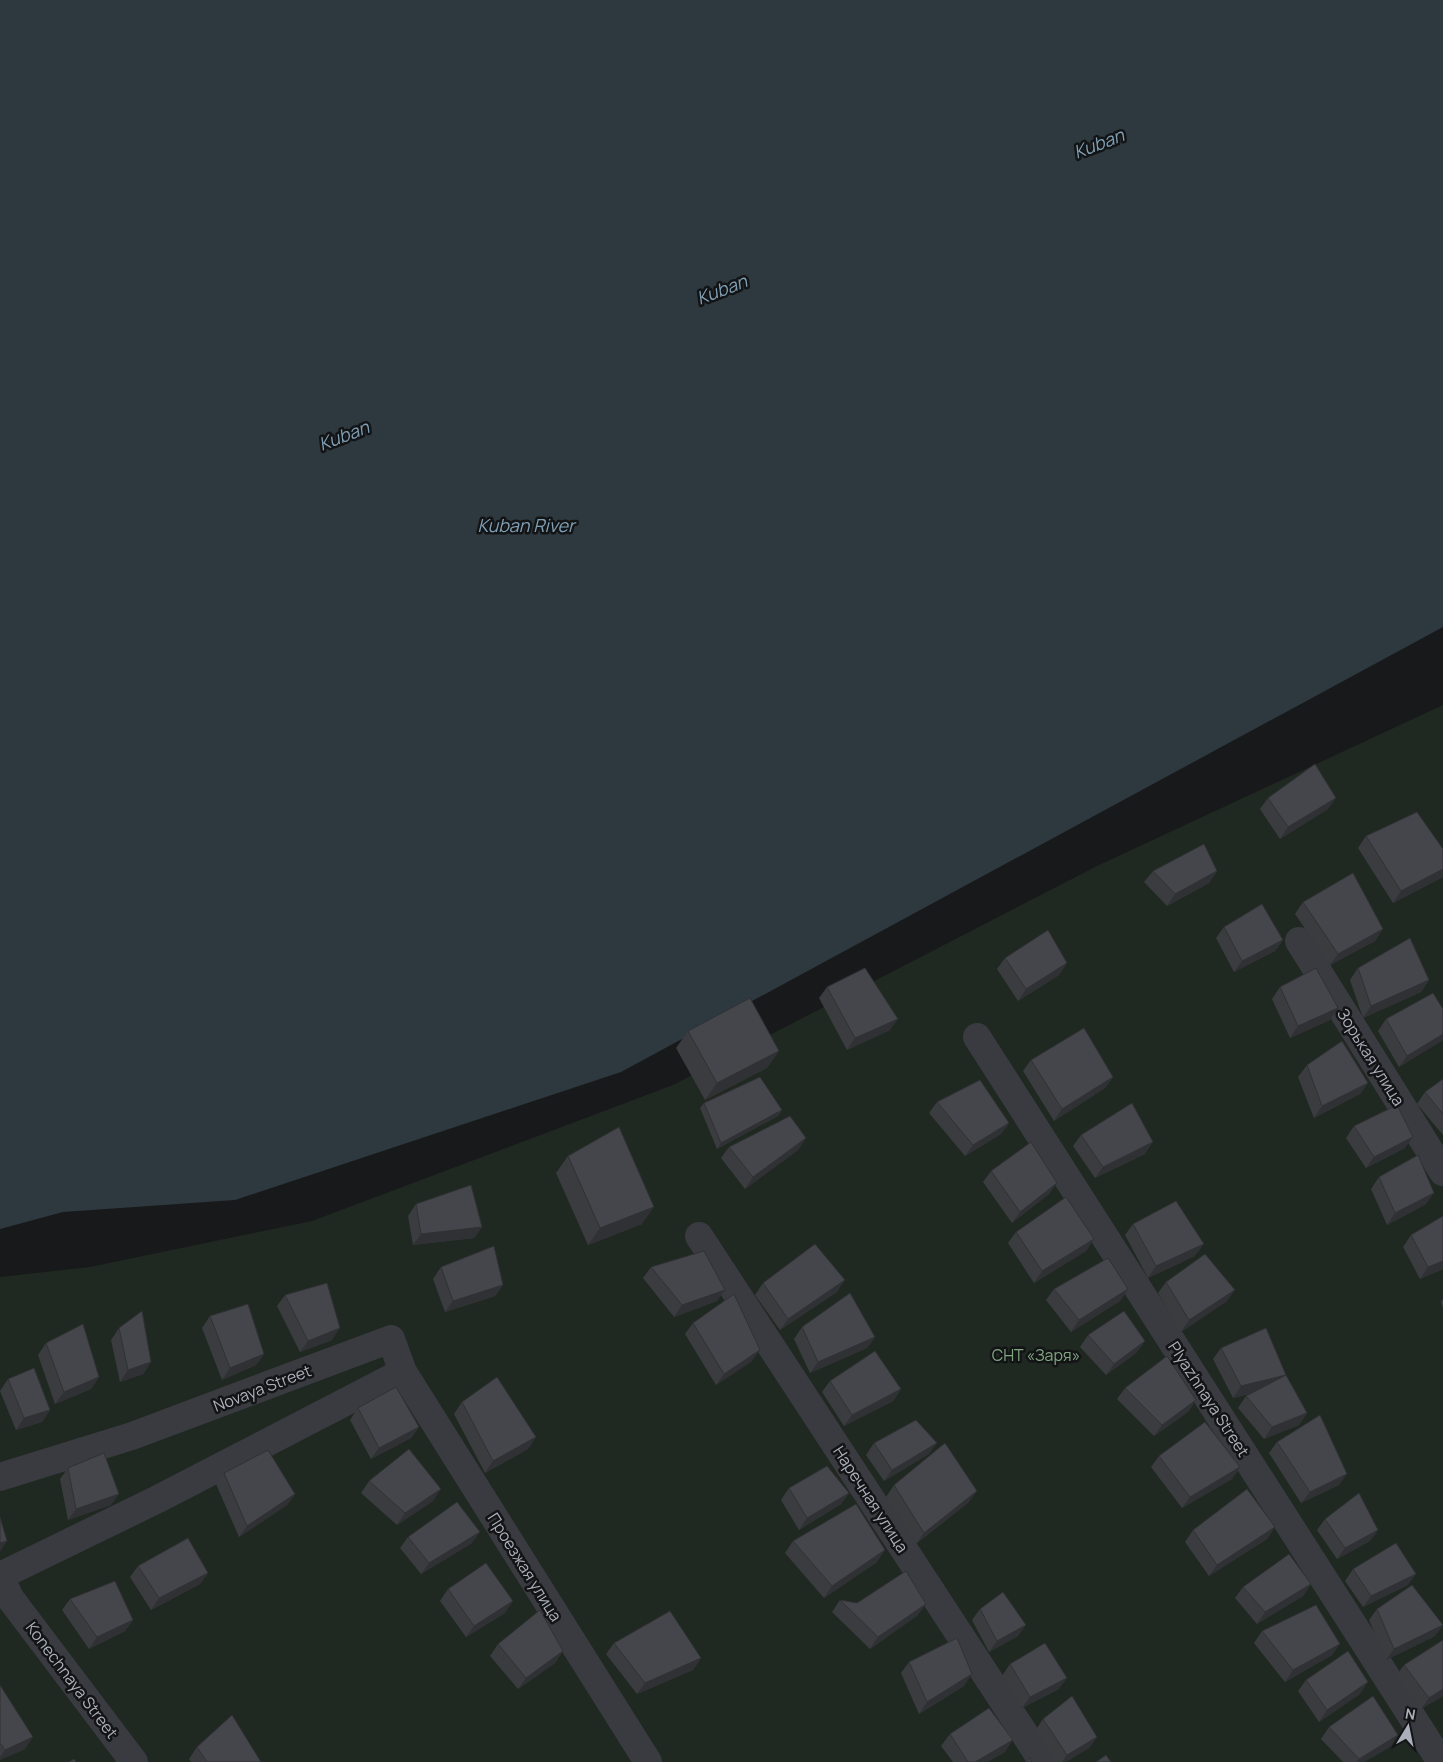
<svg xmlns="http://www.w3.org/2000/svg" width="1443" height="1762" viewBox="0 0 1443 1762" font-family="Manrope,sans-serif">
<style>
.green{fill:#202921}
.water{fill:#2e393f}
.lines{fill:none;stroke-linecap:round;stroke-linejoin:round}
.minor{stroke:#393b40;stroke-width:28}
.wall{fill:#3b3c40}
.shaded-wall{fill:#303134}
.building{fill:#45464b;stroke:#303134}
.labels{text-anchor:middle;stroke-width:5;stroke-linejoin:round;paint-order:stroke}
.street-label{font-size:16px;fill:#abb0bb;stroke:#131416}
.park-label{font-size:16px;fill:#81a682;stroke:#131416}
.water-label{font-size:18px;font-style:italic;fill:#81a0b6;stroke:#131416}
</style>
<rect width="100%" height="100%" fill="#18191b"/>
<path class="green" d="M 1443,705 L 1443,1762 L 0,1762 L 0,1277 L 90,1267 L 312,1221 L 673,1085 L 1097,866 Z"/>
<path class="water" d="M 0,0 L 1443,0 L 1443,627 L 621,1072 L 235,1200 L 63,1212 L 0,1229 Z"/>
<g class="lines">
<path class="minor" d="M 1299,941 L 1443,1172
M 977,1037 L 1441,1762
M 699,1236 L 1043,1762
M 0,1477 L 132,1436 L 391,1339 L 403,1372 L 648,1762
M 0,1576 L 158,1499 L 403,1372
M 0,1576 L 10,1598 L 134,1762"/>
</g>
<path class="wall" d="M 1268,798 L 1328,809 L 1280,839 L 1260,809 Z
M 1366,836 L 1443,849 L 1443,877 L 1393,903 L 1358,848 Z
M 1153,871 L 1217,871 L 1209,883 L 1167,906 L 1144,882 Z
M 1303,902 L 1383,929 L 1375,941 L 1330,965 L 1295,914 Z
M 1224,927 L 1283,940 L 1275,951 L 1234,972 L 1216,938 Z
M 1005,958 L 1067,963 L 1059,975 L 1018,1001 L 997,969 Z
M 1358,968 L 1429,980 L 1421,992 L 1363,1018 L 1350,980 Z
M 827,987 L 890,1030 L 847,1050 L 819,998 Z
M 1280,987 L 1330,1020 L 1290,1038 L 1272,999 Z
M 1443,1009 L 1443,1040 L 1399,1067 L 1378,1031 L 1386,1019 Z
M 688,1031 L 779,1051 L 767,1068 L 705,1100 L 676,1048 Z
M 1031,1060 L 1113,1077 L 1105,1088 L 1054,1121 L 1023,1071 Z
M 1307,1065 L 1368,1083 L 1360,1094 L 1314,1118 L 1298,1077 Z
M 1443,1079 L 1443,1135 L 1417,1104 L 1425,1092 Z
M 937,1102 L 1009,1123 L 1001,1134 L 965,1156 L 929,1113 Z
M 704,1103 L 782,1110 L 778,1116 L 717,1149 L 700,1108 Z
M 1354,1126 L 1405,1148 L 1366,1168 L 1346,1138 Z
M 1081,1135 L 1145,1154 L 1095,1178 L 1073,1146 Z
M 806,1138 L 798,1150 L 745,1189 L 721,1158 L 729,1147 Z
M 568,1156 L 642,1224 L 588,1245 L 556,1173 Z
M 991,1171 L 1057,1183 L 1049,1194 L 1012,1223 L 983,1182 Z
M 1379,1177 L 1426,1204 L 1387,1225 L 1371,1189 Z
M 416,1204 L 482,1227 L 474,1238 L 413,1245 L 408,1216 Z
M 1443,1216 L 1443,1269 L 1420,1279 L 1403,1247 L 1411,1235 Z
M 1133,1224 L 1195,1256 L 1148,1278 L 1125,1235 Z
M 1016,1232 L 1094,1239 L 1086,1251 L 1034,1283 L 1008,1243 Z
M 441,1267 L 503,1285 L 495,1296 L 445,1312 L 433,1279 Z
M 651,1267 L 717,1301 L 674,1317 L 643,1278 Z
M 1166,1282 L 1227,1301 L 1181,1332 L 1158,1293 Z
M 763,1283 L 837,1292 L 780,1330 L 755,1295 Z
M 1054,1289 L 1128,1289 L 1120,1301 L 1071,1332 L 1046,1300 Z
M 285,1295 L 332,1340 L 300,1352 L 277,1306 Z
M 1443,1299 L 1443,1308 L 1441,1302 Z
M 210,1316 L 264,1354 L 256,1365 L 222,1380 L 202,1328 Z
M 693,1323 L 752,1361 L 716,1385 L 685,1334 Z
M 802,1327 L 875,1337 L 867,1348 L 810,1373 L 794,1339 Z
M 119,1328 L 151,1362 L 143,1374 L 120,1382 L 111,1340 Z
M 1088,1335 L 1145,1341 L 1136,1353 L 1106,1375 L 1080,1347 Z
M 46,1343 L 99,1377 L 91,1389 L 55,1404 L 38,1355 Z
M 1221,1348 L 1286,1375 L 1307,1413 L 1299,1425 L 1264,1439 L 1238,1408 L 1246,1396 L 1253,1393 L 1233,1398 L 1213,1359 Z
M 8,1379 L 50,1410 L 42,1422 L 16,1430 L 0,1391 Z
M 830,1381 L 901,1389 L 893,1401 L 844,1426 L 822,1392 Z
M 1125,1388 L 1196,1400 L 1188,1412 L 1154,1436 L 1117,1399 Z
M 462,1402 L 536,1437 L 528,1449 L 485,1473 L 454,1414 Z
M 358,1408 L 419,1427 L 411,1438 L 371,1459 L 350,1420 Z
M 1277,1442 L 1339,1485 L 1301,1503 L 1269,1453 Z
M 874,1443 L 929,1454 L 884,1481 L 866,1455 Z
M 1159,1456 L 1240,1467 L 1232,1479 L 1182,1508 L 1151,1467 Z
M 68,1468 L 111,1505 L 68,1520 L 60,1479 Z
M 224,1473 L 295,1494 L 287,1505 L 239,1537 L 216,1484 Z
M 369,1481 L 433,1501 L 397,1525 L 361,1493 Z
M 894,1485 L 969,1502 L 916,1544 L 886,1497 Z
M 789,1488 L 849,1493 L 841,1504 L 799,1530 L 781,1500 Z
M 1325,1519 L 1378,1530 L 1370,1541 L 1337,1559 L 1317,1530 Z
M 1275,1527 L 1267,1539 L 1209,1576 L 1185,1542 L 1193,1530 Z
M 408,1537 L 472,1543 L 421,1574 L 400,1548 Z
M 793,1541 L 877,1562 L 824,1598 L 785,1553 Z
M 138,1566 L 208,1573 L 200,1584 L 151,1610 L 130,1577 Z
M 1353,1569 L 1408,1585 L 1363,1607 L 1345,1581 Z
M 1311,1584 L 1303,1596 L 1257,1624 L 1235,1598 L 1243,1587 Z
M 448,1589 L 505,1613 L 466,1637 L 440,1601 Z
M 70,1599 L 133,1620 L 125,1631 L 89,1649 L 62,1610 Z
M 840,1600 L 918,1615 L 870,1649 L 832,1612 Z
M 980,1609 L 1018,1636 L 989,1652 L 972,1620 Z
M 1377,1609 L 1443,1625 L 1435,1636 L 1386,1660 L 1369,1620 Z
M 1262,1631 L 1332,1655 L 1285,1682 L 1254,1643 Z
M 1443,1640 L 1443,1696 L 1421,1709 L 1396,1676 L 1404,1665 Z
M 614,1643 L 701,1658 L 693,1670 L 637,1694 L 606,1654 Z
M 498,1644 L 563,1651 L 555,1663 L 518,1689 L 490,1656 Z
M 909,1662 L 964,1686 L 919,1714 L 901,1673 Z
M 1010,1664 L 1059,1689 L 1022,1708 L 1002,1676 Z
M 1306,1680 L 1360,1694 L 1319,1722 L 1298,1691 Z
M 0,1685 L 25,1749 L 0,1760 Z
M 1043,1719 L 1097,1737 L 1089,1748 L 1066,1762 L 1056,1762 L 1035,1731 Z
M 1329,1727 L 1398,1735 L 1390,1747 L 1364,1762 L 1343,1762 L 1321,1739 Z
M 950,1734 L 1005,1752 L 987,1762 L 953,1762 L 941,1746 Z
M 197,1747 L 261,1762 L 191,1762 L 189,1759 Z"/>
<path class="shaded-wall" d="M 1336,798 L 1328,809 L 1280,839 L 1288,827 Z
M 1443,869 L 1443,877 L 1393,903 L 1401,891 Z
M 1217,871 L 1209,883 L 1167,906 L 1175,894 Z
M 1383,929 L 1375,941 L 1330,965 L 1338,954 Z
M 1283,940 L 1275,951 L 1234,972 L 1242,961 Z
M 1067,963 L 1059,975 L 1018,1001 L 1026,989 Z
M 1429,980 L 1421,992 L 1363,1018 L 1371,1006 Z
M 1338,1008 L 1330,1020 L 1290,1038 L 1298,1026 Z
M 898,1019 L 890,1030 L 847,1050 L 855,1038 Z
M 1443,1034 L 1443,1040 L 1399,1067 L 1407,1056 Z
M 779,1051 L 767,1068 L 705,1100 L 717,1083 Z
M 1113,1077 L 1105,1088 L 1054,1121 L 1062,1109 Z
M 1368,1083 L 1360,1094 L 1314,1118 L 1322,1106 Z
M 782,1110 L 778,1116 L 717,1149 L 721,1143 Z
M 1009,1123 L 1001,1134 L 965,1156 L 973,1145 Z
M 1413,1137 L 1405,1148 L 1366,1168 L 1374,1157 Z
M 806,1138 L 798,1150 L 745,1189 L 753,1177 Z
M 1153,1142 L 1145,1154 L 1095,1178 L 1103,1167 Z
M 1057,1183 L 1049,1194 L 1012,1223 L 1020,1212 Z
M 1434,1193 L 1426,1204 L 1387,1225 L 1395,1213 Z
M 654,1207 L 642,1224 L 588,1245 L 600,1228 Z
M 482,1227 L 474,1238 L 413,1245 L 421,1234 Z
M 1094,1239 L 1086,1251 L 1034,1283 L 1042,1271 Z
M 1204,1244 L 1195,1256 L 1148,1278 L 1156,1266 Z
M 1443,1261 L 1443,1269 L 1420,1279 L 1428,1267 Z
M 845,1280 L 837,1292 L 780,1330 L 788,1319 Z
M 503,1285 L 495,1296 L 445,1312 L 453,1301 Z
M 1128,1289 L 1120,1301 L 1071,1332 L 1079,1320 Z
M 725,1290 L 717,1301 L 674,1317 L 682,1305 Z
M 1235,1290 L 1227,1301 L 1181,1332 L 1189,1320 Z
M 340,1328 L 332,1340 L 300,1352 L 308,1341 Z
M 875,1337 L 867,1348 L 810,1373 L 818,1362 Z
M 1145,1341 L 1136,1353 L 1106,1375 L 1114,1364 Z
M 760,1350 L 752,1361 L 716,1385 L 724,1374 Z
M 264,1354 L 256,1365 L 222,1380 L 230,1368 Z
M 151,1362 L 143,1374 L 120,1382 L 128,1370 Z
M 1286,1375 L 1278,1386 L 1233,1398 L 1241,1386 Z
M 99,1377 L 91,1389 L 55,1404 L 64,1392 Z
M 901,1389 L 893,1401 L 844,1426 L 852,1415 Z
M 1196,1400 L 1188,1412 L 1154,1436 L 1162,1425 Z
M 50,1410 L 42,1422 L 16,1430 L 24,1418 Z
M 1307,1413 L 1299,1425 L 1264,1439 L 1272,1427 Z
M 419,1427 L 411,1438 L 371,1459 L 379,1448 Z
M 536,1437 L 528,1449 L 485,1473 L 493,1461 Z
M 937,1443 L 929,1454 L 884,1481 L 892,1470 Z
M 1240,1467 L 1232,1479 L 1182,1508 L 1190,1497 Z
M 1347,1474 L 1339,1485 L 1301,1503 L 1310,1492 Z
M 441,1489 L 433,1501 L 397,1525 L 405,1513 Z
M 977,1491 L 969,1502 L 916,1544 L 924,1533 Z
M 849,1493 L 841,1504 L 799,1530 L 807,1518 Z
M 119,1494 L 111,1505 L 68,1520 L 76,1509 Z
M 295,1494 L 287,1505 L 239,1537 L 247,1526 Z
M 1275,1527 L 1267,1539 L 1209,1576 L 1217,1565 Z
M 1378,1530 L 1370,1541 L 1337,1559 L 1345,1548 Z
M 480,1532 L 472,1543 L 421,1574 L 429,1563 Z
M 7,1541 L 0,1552 L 0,1543 Z
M 885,1550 L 877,1562 L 824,1598 L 832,1586 Z
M 208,1573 L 200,1584 L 151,1610 L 159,1598 Z
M 1416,1574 L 1408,1585 L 1363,1607 L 1371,1596 Z
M 1311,1584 L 1303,1596 L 1257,1624 L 1265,1612 Z
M 513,1601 L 505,1613 L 466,1637 L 474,1626 Z
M 926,1604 L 918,1615 L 870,1649 L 878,1637 Z
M 133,1620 L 125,1631 L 89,1649 L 97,1637 Z
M 1026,1625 L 1018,1636 L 989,1652 L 997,1641 Z
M 1443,1625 L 1435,1636 L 1386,1660 L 1394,1649 Z
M 1340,1644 L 1332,1655 L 1285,1682 L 1293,1670 Z
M 563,1651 L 555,1663 L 518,1689 L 526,1678 Z
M 701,1658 L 693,1670 L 637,1694 L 645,1683 Z
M 972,1674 L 964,1686 L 919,1714 L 927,1702 Z
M 1067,1678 L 1059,1689 L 1022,1708 L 1030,1697 Z
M 1368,1682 L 1360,1694 L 1319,1722 L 1327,1710 Z
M 1443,1689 L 1443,1696 L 1421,1709 L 1429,1698 Z
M 1398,1735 L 1390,1747 L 1364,1762 L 1356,1762 L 1359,1759 Z
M 33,1737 L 25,1749 L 0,1760 L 0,1757 L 5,1750 Z
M 1097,1737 L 1089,1748 L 1066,1762 L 1062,1762 L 1067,1755 Z
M 1013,1740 L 1005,1752 L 987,1762 L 975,1762 Z"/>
<path class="building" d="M 1315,764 L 1336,798 L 1288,827 L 1268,798 Z
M 1417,812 L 1443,849 L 1443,869 L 1401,891 L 1366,836 Z
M 1204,844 L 1217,871 L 1175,894 L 1153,871 Z
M 1353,873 L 1383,929 L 1338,954 L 1303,902 Z
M 1262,904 L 1283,940 L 1242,961 L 1224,927 Z
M 1048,930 L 1067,963 L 1026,989 L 1005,958 Z
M 1410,938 L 1429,980 L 1371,1006 L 1358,968 Z
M 865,968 L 898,1019 L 855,1038 L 827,987 Z
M 1316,968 L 1338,1008 L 1298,1026 L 1280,987 Z
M 1433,993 L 1443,1009 L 1443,1034 L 1407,1056 L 1386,1019 Z
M 750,998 L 779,1051 L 717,1083 L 688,1031 Z
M 1084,1028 L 1113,1077 L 1062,1109 L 1031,1060 Z
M 1342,1041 L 1368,1083 L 1322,1106 L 1307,1065 Z
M 760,1077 L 782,1110 L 721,1143 L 704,1103 Z
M 1443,1079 L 1443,1114 L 1425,1092 Z
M 980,1080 L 1009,1123 L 973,1145 L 937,1102 Z
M 1132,1103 L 1153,1142 L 1103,1167 L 1081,1135 Z
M 1397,1105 L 1413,1137 L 1374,1157 L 1354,1126 Z
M 790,1116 L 806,1138 L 753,1177 L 729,1147 Z
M 619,1127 L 654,1207 L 600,1228 L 568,1156 Z
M 1031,1142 L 1057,1183 L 1020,1212 L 991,1171 Z
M 1418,1155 L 1434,1193 L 1395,1213 L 1379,1177 Z
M 471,1185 L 482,1227 L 421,1234 L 416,1204 Z
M 1066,1197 L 1094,1239 L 1042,1271 L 1016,1232 Z
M 1176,1201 L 1204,1244 L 1156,1266 L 1133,1224 Z
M 1443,1216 L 1443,1261 L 1428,1267 L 1411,1235 Z
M 815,1244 L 845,1280 L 788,1319 L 763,1283 Z
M 494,1246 L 503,1285 L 453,1301 L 441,1267 Z
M 704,1251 L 725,1290 L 682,1305 L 651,1267 Z
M 1205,1254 L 1235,1290 L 1189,1320 L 1166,1282 Z
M 1108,1258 L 1128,1289 L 1079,1320 L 1054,1289 Z
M 327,1283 L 340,1328 L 308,1341 L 285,1295 Z
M 850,1293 L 875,1337 L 818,1362 L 802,1327 Z
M 734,1294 L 760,1350 L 724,1374 L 693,1323 Z
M 248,1304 L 264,1354 L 230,1368 L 210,1316 Z
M 142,1311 L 151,1362 L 128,1370 L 119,1328 Z
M 1124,1311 L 1145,1341 L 1114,1364 L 1088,1335 Z
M 83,1324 L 99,1377 L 64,1392 L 46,1343 Z
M 1266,1328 L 1286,1375 L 1307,1413 L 1272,1427 L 1246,1396 L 1286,1375 L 1241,1386 L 1221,1348 Z
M 875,1351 L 901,1389 L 852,1415 L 830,1381 Z
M 1167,1356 L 1196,1400 L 1162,1425 L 1125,1388 Z
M 34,1368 L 50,1410 L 24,1418 L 8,1379 Z
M 497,1377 L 536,1437 L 493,1461 L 462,1402 Z
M 396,1387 L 419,1427 L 379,1448 L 358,1408 Z
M 1320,1415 L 1347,1474 L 1310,1492 L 1277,1442 Z
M 916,1420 L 937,1443 L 892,1470 L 874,1443 Z
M 1205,1422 L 1240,1467 L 1190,1497 L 1159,1456 Z
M 945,1443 L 977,1491 L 924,1533 L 894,1485 Z
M 409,1449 L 441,1489 L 405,1513 L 369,1481 Z
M 268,1450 L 295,1494 L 247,1526 L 224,1473 Z
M 104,1453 L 119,1494 L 76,1509 L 68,1468 Z
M 827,1466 L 849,1493 L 807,1518 L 789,1488 Z
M 1247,1489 L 1275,1527 L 1217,1565 L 1193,1530 Z
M 1359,1493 L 1378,1530 L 1345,1548 L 1325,1519 Z
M 457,1502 L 480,1532 L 429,1563 L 408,1537 Z
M 856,1504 L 885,1550 L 832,1586 L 793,1541 Z
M 0,1517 L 7,1541 L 0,1543 Z
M 188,1538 L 208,1573 L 159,1598 L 138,1566 Z
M 1396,1543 L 1416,1574 L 1371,1596 L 1353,1569 Z
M 1289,1554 L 1311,1584 L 1265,1612 L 1243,1587 Z
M 486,1563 L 513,1601 L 474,1626 L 448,1589 Z
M 906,1571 L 926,1604 L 878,1637 L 840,1600 L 857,1603 Z
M 115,1581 L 133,1620 L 97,1637 L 70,1599 Z
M 1412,1585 L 1443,1625 L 1394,1649 L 1377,1609 Z
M 1003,1592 L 1026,1625 L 997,1641 L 980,1609 Z
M 1316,1605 L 1340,1644 L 1293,1670 L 1262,1631 Z
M 540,1610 L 563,1651 L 526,1678 L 498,1644 Z
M 670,1611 L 701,1658 L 645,1683 L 614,1643 Z
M 957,1638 L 972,1674 L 927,1702 L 909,1662 Z
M 1443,1640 L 1443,1689 L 1429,1698 L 1404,1665 Z
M 1045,1643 L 1067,1678 L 1030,1697 L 1010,1664 Z
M 1348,1651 L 1368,1682 L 1327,1710 L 1306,1680 Z
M 0,1685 L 33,1737 L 5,1750 L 0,1743 Z
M 1072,1696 L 1097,1737 L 1067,1755 L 1043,1719 Z
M 1373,1696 L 1398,1735 L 1359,1759 L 1329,1727 Z
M 989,1708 L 1013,1740 L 975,1762 L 968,1762 L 950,1734 Z
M 232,1715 L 261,1762 L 207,1762 L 197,1747 Z
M 1106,1755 L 1111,1762 L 1096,1762 Z
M 1030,1758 L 1032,1762 L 1025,1762 Z
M 74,1759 L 76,1762 L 69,1762 Z"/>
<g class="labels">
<g class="street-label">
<text transform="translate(1371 1057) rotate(58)" y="6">Зорькая улица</text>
<text transform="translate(262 1388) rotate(-21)" y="6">Novaya Street</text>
<text transform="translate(1209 1399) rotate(57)" y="6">Plyazhnaya Street</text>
<text transform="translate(871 1499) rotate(57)" y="6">Наречная улица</text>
<text transform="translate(525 1567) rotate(58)" y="6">Проезжая улица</text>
<text transform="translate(72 1680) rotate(53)" y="6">Konechnaya Street</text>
</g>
<g class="park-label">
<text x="1036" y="1361">СНТ «Заря»</text>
</g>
<g class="water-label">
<text transform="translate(1099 144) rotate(-21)" y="6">Kuban</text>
<text transform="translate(722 290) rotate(-21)" y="6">Kuban</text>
<text transform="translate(344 436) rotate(-21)" y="6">Kuban</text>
<text x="526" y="532">Kuban River</text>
</g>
</g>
<g transform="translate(1408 1727) rotate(10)" stroke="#131416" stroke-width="4" paint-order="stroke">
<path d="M0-4L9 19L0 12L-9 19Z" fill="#abb0bb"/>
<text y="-8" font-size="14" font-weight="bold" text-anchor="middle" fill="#abb0bb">N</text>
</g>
</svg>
